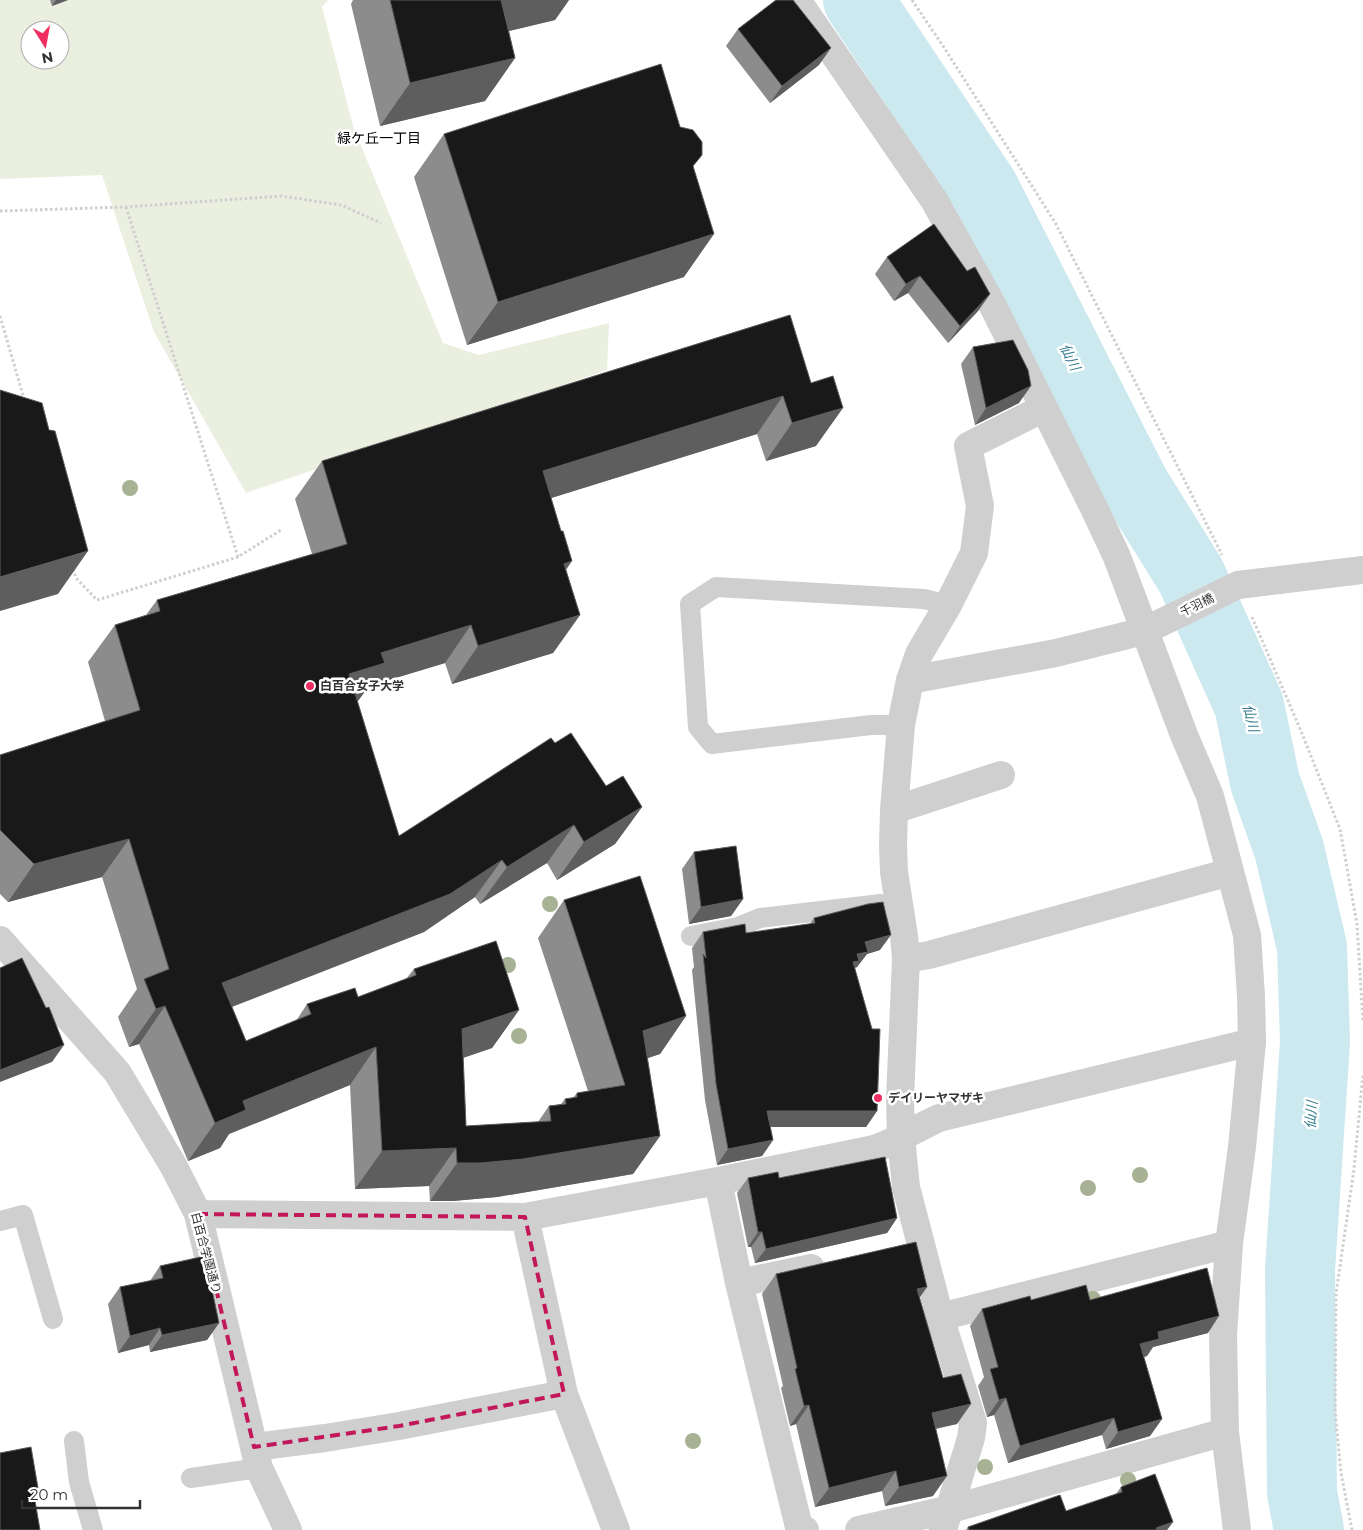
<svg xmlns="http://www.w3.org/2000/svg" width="1363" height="1530" viewBox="0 0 1363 1530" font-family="Montserrat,'Noto Sans JP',sans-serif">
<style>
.green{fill:#ebefe0;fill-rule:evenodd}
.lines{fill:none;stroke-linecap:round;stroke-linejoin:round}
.river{stroke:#cce9f0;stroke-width:70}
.path{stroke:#cfcfcf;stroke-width:3;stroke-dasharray:2.5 2.5;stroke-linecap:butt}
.lane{stroke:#cfcfcf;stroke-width:20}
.street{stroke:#cfcfcf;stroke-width:28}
.tree{fill:#a7b193}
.wall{fill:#8c8c8c}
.shaded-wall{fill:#5e5e5e}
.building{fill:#191919;stroke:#5e5e5e}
.marked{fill:none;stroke:#c2185b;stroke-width:4;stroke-dasharray:10 6;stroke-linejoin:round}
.poi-dot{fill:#f12c60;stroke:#fff;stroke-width:2}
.labels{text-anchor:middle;stroke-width:5;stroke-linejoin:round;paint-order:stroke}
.street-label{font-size:12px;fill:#323232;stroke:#fff}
.poi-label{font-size:12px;font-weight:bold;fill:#323232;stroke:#fff;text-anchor:start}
.neighbourhood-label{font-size:14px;fill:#000;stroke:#fff}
.water-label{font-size:14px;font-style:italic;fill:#357c8e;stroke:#fff}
</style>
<rect width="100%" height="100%" fill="#fff"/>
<path class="green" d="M 0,0 L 328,0 L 322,7 L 354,129 L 443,343 L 479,355 L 609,323 L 607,370 L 246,493 L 154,332 L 102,175 L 0,179 ZM 30,30 L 60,30 L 60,60 L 30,60 Z"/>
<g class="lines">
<path class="river" d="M 858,0 L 984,189 L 1135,486 L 1191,576 L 1249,705 L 1265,782 L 1289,849 L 1312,947 L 1315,1042 L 1300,1270 L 1302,1493 L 1309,1530"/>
<path class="path" d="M 912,0 L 945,49 L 1056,224 L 1222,555
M 126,207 L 238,557
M 0,211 L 126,207 L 281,196 L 341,205 L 381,223
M 0,316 L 24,399
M 73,569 L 76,578 L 97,600 L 238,557 L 281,530
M 1252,617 L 1301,731 L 1340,829 L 1357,924 L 1363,1022
M 1352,1530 L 1341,1473 L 1335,1411 L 1336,1294 L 1354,1169 L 1363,1074"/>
<path class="lane" d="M 901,725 L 871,725 L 712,744 L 698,727 L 690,604 L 716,587 L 924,599 L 948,605
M 691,936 L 738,927 L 760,918 L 881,904
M 0,1221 L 23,1215 L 53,1319
M 74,1441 L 79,1482 L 93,1530
M 191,1478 L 259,1468"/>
<path class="street" d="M 797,0 L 934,200 L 993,306 L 1095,510 L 1117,557 L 1184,735 L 1210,796 L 1247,935 L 1251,996 L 1252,1042 L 1242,1147 L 1229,1244 L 1223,1335 L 1225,1432 L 1237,1530
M 910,680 L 1056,653 L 1144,631 L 1238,585 L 1363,570
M 894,810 L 1001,775
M 0,940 L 117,1072 L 173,1165 L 198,1214 L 259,1468 L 288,1530
M 906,959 L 929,955 L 1230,872
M 718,1181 L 739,1283 L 799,1527 L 805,1530
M 198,1214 L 525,1217 L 718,1181 L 874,1149 C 897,1141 917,1128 939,1118 L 1252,1042
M 525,1217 L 564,1394 L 616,1530
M 739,1283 L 811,1268
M 940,1317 L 1229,1244
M 254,1447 L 325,1438 L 399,1426 L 564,1394
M 859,1530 L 951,1509 L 1225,1432
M 943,1530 L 971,1438 L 973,1423 L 940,1317 L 906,1187 L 901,1137 L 900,1099 L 906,959 L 904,936 L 894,872 L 893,845 L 894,810 L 901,725 L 910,680 L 919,654 L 948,605 L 974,553 L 980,506 L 968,446 L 1044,408"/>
</g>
<g class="tree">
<circle cx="130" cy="488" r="8"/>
<circle cx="550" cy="904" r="8"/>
<circle cx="508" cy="965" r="8"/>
<circle cx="519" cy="1036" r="8"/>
<circle cx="1140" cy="1175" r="8"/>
<circle cx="1088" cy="1188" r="8"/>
<circle cx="1093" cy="1299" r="8"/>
<circle cx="693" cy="1441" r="8"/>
<circle cx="985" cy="1467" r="8"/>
<circle cx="1128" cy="1480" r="8"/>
</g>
<path class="wall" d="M 50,0 L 68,0 L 52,6 Z
M 353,0 L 569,0 L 555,20 L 509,31 L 515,58 L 485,101 L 380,126 L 351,4 Z
M 738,29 L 819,65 L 770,103 L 726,46 Z
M 444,134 L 693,167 L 684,277 L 467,345 L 414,177 Z
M 887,257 L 967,271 L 990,294 L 978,311 L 948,343 L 908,293 L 894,301 L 875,274 Z
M 790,315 L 816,446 L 766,461 L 757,434 L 551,498 L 566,570 L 580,615 L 553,653 L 452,684 L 445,663 L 369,686 L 357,702 L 399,836 L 555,743 L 606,786 L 642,807 L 615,844 L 557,880 L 547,863 L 480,904 L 475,897 L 424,932 L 232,1007 L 246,1041 L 296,1021 L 307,1004 L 358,997 L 406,979 L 414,969 L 519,1010 L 492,1048 L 463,1058 L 466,1126 L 538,1122 L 549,1106 L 561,1104 L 565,1099 L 573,1098 L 577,1093 L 588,1091 L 538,938 L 564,900 L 686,1016 L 660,1054 L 647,1058 L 660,1136 L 633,1174 L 497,1197 L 453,1201 L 430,1201 L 429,1186 L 355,1189 L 350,1085 L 229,1134 L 220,1148 L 188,1161 L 139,1044 L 129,1047 L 118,1017 L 137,989 L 102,877 L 8,902 L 0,894 L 0,755 L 105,721 L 88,662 L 115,625 L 146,615 L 157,600 L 312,554 L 295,499 L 322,461 Z
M 973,347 L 1019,403 L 975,425 L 961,364 Z
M 694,852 L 743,899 L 731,916 L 689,924 L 682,869 Z
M 814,918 L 880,950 L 867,954 L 857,967 L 855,968 L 877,1111 L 866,1127 L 770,1127 L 773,1140 L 762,1156 L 717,1165 L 705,1100 L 692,970 L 694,967 L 692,948 L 703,932 L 746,933 L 810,924 Z
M 748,1178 L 779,1178 L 897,1218 L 887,1233 L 755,1263 L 751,1247 L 748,1247 L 737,1193 Z
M 160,1266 L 219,1323 L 207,1340 L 150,1352 L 149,1345 L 118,1353 L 108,1304 L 120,1287 L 150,1281 Z
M 776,1274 L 927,1287 L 919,1298 L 957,1424 L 936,1429 L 933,1496 L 885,1506 L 882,1491 L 815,1507 L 796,1424 L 790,1426 L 781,1388 L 783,1386 L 762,1294 Z
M 1031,1300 L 1090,1300 L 1208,1333 L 1153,1347 L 1147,1356 L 1144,1357 L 1162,1419 L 1150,1436 L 1106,1449 L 1102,1435 L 1008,1463 L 994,1415 L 987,1417 L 978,1386 L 984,1377 L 970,1326 L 982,1309 Z
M 1121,1487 L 1173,1522 L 1167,1530 L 966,1530 L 968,1527 L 1066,1511 L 1116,1494 Z"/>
<path class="shaded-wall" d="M 56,0 L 68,0 L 52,6 Z
M 499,0 L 569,0 L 555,20 L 471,40 Z
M 831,48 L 819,65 L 770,103 L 782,86 Z
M 515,58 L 485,101 L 380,126 L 410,83 Z
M 714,234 L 684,277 L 467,345 L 498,302 Z
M 920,276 L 908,293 L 894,301 L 906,284 Z
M 990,294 L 978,311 L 948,343 L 960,326 Z
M 1031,386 L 1019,403 L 975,425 L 986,408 Z
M 783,396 L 757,434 L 516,509 L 543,471 Z
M 843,408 L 816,446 L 766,461 L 792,423 Z
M 88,551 L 58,594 L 0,611 L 0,577 Z
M 572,561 L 546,599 L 564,564 Z
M 580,615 L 553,653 L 452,684 L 478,646 Z
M 471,625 L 445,663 L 369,686 L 358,701 L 322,712 L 349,674 L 381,653 Z
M 642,807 L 615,844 L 557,880 L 584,842 Z
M 574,825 L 547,863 L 480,904 L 507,867 Z
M 129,839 L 102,877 L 8,902 L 34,864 Z
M 502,860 L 475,897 L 424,932 L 195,1021 L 222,983 Z
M 743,899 L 731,916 L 689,924 L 701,907 Z
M 891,935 L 880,950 L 867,954 L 857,967 L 854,968 L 842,978 L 865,942 Z
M 165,1006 L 139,1044 L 129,1047 L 156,1009 Z
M 519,1010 L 492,1048 L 436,1067 L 462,1029 Z
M 686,1016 L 660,1054 L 619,1068 L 643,1031 Z
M 64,1045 L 52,1062 L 0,1082 L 0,1070 Z
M 376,1047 L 350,1085 L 229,1134 L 220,1148 L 188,1161 L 215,1123 L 243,1101 Z
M 767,1111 L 877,1111 L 866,1127 L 756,1127 Z
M 660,1136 L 633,1174 L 497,1197 L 453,1201 L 430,1201 L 457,1163 Z
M 773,1140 L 762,1156 L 717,1165 L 728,1149 Z
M 456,1148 L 429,1186 L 355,1189 L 382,1151 Z
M 897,1218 L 887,1233 L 755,1263 L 766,1249 Z
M 758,1232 L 762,1232 L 751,1247 L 748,1247 Z
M 927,1287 L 913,1307 L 917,1289 Z
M 1219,1316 L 1208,1333 L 1153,1347 L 1147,1356 L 1128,1361 L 1140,1344 L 1158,1332 Z
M 219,1323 L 207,1340 L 150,1352 L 162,1335 Z
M 160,1328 L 149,1345 L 118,1353 L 130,1336 Z
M 1006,1398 L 994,1415 L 987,1417 L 999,1400 Z
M 971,1404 L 957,1424 L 918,1432 L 932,1413 Z
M 809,1405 L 796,1424 L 790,1426 L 804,1406 Z
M 1114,1418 L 1102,1435 L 1008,1463 L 1020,1446 Z
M 1162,1419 L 1150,1436 L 1106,1449 L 1118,1432 Z
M 896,1471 L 882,1491 L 815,1507 L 829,1488 Z
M 947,1476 L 933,1496 L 885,1506 L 899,1487 Z
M 38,1488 L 26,1505 L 33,1489 Z
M 1173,1522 L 1167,1530 L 1155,1530 L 1156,1528 Z"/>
<path class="building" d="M 390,0 L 501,0 L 515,58 L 410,83 Z
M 776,0 L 793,0 L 831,48 L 782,86 L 738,29 Z
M 661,64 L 680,127 L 693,130 L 702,142 L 702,155 L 693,166 L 714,234 L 498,302 L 444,134 Z
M 934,224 L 967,271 L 975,267 L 990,294 L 960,326 L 920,276 L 906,284 L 887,257 Z
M 790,315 L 811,383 L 833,376 L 843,408 L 792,423 L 783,396 L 543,471 L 561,531 L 563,531 L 572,561 L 564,564 L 580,615 L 478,646 L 471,625 L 381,653 L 385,663 L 349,674 L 399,836 L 551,738 L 555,743 L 571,733 L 606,786 L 623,776 L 642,807 L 584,842 L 574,825 L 507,867 L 502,860 L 450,894 L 222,983 L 246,1041 L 311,1014 L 307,1004 L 355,988 L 358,997 L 416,975 L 414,969 L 496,941 L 519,1010 L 462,1029 L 466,1126 L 551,1121 L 549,1106 L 566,1104 L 565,1099 L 577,1097 L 577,1093 L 625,1085 L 564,900 L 640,876 L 686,1016 L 643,1031 L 660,1136 L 523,1159 L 480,1163 L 457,1163 L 456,1148 L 382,1151 L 376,1047 L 243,1101 L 246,1110 L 215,1123 L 165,1006 L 156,1009 L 144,979 L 169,969 L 129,839 L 34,864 L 0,830 L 0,755 L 140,710 L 115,625 L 160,611 L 157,600 L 347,544 L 322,461 Z
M 1013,340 L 1028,370 L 1031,386 L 986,408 L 973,347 Z
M 0,390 L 42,403 L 49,430 L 55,431 L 88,551 L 0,577 Z
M 736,846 L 743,899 L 701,907 L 694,852 Z
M 883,902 L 891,935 L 865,942 L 868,952 L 857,954 L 859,961 L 853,962 L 872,1029 L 880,1029 L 877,1111 L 767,1111 L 773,1140 L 728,1149 L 716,1084 L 703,954 L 706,958 L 703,932 L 745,924 L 746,933 L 815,923 L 814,918 L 868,904 Z
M 22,958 L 46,1008 L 49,1007 L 64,1045 L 0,1070 L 0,968 Z
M 885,1157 L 897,1218 L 766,1249 L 762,1232 L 758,1232 L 748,1178 L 778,1172 L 779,1178 Z
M 916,1242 L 927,1287 L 917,1289 L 943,1378 L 961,1374 L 971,1404 L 932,1413 L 947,1476 L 899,1487 L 896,1471 L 829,1488 L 809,1405 L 804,1406 L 795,1369 L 797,1368 L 776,1274 Z
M 205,1256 L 219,1323 L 162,1335 L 160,1328 L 130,1336 L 120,1287 L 163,1278 L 160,1266 Z
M 1207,1268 L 1219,1316 L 1158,1332 L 1159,1339 L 1140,1344 L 1162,1419 L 1118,1432 L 1114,1418 L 1020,1446 L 1006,1398 L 999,1400 L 990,1369 L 998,1367 L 982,1309 L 1030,1296 L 1031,1300 L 1086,1285 L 1090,1300 Z
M 31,1447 L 38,1488 L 33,1489 L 40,1530 L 0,1530 L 0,1453 Z
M 1155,1474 L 1173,1522 L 1156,1528 L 1157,1530 L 969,1530 L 968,1527 L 1060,1495 L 1066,1511 L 1122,1492 L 1121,1487 Z"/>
<path class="marked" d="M 198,1214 L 525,1217 L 564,1394 L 399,1426 L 254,1447 Z"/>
<g class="poi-dot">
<circle cx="310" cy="686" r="5"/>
<circle cx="878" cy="1098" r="5"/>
</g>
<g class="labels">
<g class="street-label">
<text transform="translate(1197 605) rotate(-26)" y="4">千羽橋</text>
<text transform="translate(206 1253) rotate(75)" y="4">白百合学園通り</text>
</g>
<g class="poi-label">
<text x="320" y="690">白百合女子大学</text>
<text x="888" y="1102">デイリーヤマザキ</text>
</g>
<g class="neighbourhood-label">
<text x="379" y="143">緑ケ丘一丁目</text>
</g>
<g class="water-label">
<text transform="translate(1070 357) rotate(63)" y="5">仙川</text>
<text transform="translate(1251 718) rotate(76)" y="5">仙川</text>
<text transform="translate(1311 1115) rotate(-86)" y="5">仙川</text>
</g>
</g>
<g transform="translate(45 45) rotate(169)"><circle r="24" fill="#ffffff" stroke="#adadad"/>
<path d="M0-4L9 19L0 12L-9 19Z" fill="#f12c60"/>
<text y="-8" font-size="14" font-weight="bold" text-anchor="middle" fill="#323232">N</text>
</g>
<path d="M22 1500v8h118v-8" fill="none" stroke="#323232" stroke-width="2.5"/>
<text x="30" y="1500" font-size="15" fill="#323232" stroke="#ffffff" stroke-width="4" paint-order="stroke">20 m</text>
</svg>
